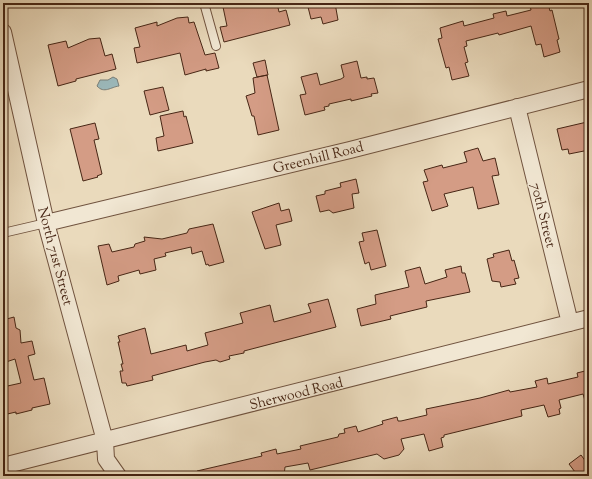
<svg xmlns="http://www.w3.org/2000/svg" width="592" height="479" viewBox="0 0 592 479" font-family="'Sorts Mill Goudy',serif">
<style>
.water{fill:#9bb8ba;stroke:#797e78}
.building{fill:#d49c85;stroke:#472615}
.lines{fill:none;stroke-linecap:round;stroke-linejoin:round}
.lane-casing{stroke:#70533f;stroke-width:10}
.street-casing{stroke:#70533f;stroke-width:18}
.lane{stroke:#f1e7d3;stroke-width:8}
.street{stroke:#f1e7d3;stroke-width:16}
.labels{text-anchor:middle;stroke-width:3;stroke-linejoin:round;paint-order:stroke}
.street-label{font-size:14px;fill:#472615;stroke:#f1e7d3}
</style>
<rect width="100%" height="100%" fill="#eadabc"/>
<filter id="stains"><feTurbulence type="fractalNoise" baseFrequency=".005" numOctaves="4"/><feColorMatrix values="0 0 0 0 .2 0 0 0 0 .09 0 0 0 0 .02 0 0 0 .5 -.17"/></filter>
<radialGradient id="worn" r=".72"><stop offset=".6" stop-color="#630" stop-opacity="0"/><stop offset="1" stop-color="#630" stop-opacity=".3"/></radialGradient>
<path class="water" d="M 113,77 L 117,79 L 119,86 C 111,87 104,94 97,86 L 100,80 L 108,80 Z"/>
<path class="building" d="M 236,3 L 277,3 L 279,12 L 286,10 L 290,25 L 224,42 L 220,27 L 227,26 L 223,7 Z
M 307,3 L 335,3 L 338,20 L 323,24 L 321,17 L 311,19 Z
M 536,3 L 548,3 L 550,11 L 552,10 L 559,39 L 557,40 L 560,52 L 544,57 L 541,44 L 536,45 L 531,26 L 499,35 L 498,33 L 466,41 L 467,46 L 464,47 L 468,62 L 465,63 L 469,76 L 452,80 L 449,67 L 446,68 L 438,39 L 442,38 L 440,28 L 463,21 L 464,26 L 494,18 L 493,14 L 506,11 L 507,16 L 531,10 L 530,5 Z
M 188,17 L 189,23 L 194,22 L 205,55 L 215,53 L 219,68 L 206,71 L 206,69 L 185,75 L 180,53 L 137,63 L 134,48 L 140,47 L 135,28 L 157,22 L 157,26 L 177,18 Z
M 100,38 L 105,56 L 112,54 L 116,69 L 76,79 L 76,81 L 58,86 L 48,45 L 66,41 L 68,48 L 89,39 Z
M 265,60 L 268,75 L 257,77 L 253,63 Z
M 357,61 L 361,78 L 367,77 L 367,79 L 374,78 L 378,93 L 371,94 L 372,96 L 351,101 L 351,99 L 329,104 L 329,106 L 324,107 L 325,110 L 305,115 L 300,95 L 306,94 L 301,77 L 317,73 L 320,85 L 341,79 L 344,77 L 341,65 Z
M 267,75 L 279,130 L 258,135 L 254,116 L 252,116 L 246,96 L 255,93 L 253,78 Z
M 163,87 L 169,110 L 150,115 L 144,91 Z
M 183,111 L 184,117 L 186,116 L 193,143 L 158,151 L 156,138 L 164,136 L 160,116 Z
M 587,122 L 587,124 L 589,124 L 589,150 L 569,154 L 568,149 L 562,150 L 557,129 Z
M 95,123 L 99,139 L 94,140 L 102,174 L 97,176 L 98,177 L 83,181 L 70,129 Z
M 478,148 L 483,161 L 495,158 L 499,175 L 492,176 L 499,204 L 478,209 L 473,187 L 444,194 L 448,206 L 432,211 L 423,182 L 428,181 L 424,170 L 442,165 L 443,168 L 467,162 L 464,152 Z
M 356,179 L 359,193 L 352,194 L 354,208 L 333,213 L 329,210 L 320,212 L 316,196 L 325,194 L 325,191 L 341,187 L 340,183 Z
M 279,203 L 281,211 L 289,209 L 292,221 L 276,225 L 281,245 L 265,249 L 252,212 Z
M 213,224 L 224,262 L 209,266 L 208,264 L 206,265 L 202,251 L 192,254 L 191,247 L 165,253 L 166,256 L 154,259 L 156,270 L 140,274 L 139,270 L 118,276 L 119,281 L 107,285 L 98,246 L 109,244 L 112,252 L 134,247 L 135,244 L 145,241 L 144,237 L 162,239 L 187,233 L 189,229 Z
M 377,230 L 386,266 L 371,270 L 369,262 L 365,264 L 359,242 L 364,241 L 362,233 Z
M 509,250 L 512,261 L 514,260 L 519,278 L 514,279 L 516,284 L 501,287 L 500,282 L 492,281 L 487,259 L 494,257 L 493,254 Z
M 461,266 L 462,273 L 465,273 L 470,292 L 426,301 L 427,307 L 390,316 L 391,319 L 361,326 L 357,309 L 376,304 L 375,295 L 409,287 L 405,271 L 420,267 L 425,284 L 447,277 L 445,270 Z
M 328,299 L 336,327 L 244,351 L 244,353 L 229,356 L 230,359 L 220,362 L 216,360 L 205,362 L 152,376 L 153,380 L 127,386 L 126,383 L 122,383 L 120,371 L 123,371 L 121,364 L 123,364 L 118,342 L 120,342 L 118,336 L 145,328 L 151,354 L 186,345 L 187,351 L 208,345 L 205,333 L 243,323 L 240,313 L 270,305 L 274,322 L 311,312 L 308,304 Z
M 14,317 L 16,328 L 20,330 L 21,343 L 32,341 L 35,354 L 28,356 L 34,380 L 44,378 L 50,404 L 32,408 L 32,410 L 16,414 L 16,412 L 3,415 L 3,387 L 21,383 L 15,359 L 6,362 L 3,349 L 3,320 Z
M 589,370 L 589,404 L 586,404 L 583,394 L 559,400 L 561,408 L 559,409 L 560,414 L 548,417 L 544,405 L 521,410 L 522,416 L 444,435 L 444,437 L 441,438 L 443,447 L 429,451 L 424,434 L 401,439 L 404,449 L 399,455 L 384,459 L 377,454 L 310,470 L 308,463 L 285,467 L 284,476 L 197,476 L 197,471 L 262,456 L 261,453 L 276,449 L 277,454 L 301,449 L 300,446 L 338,437 L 339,434 L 345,433 L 344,429 L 356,426 L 358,432 L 383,424 L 382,421 L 397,417 L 398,421 L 401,421 L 427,415 L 426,409 L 480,398 L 509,390 L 510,392 L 537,387 L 535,381 L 547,378 L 548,384 L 578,377 L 577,373 Z
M 581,455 L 589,466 L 589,476 L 578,476 L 569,464 Z"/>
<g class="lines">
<g class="lane-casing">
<path id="lane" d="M 204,3 L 216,46
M 3,233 L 46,223"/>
</g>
<g class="street-casing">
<path id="street" d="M 3,32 L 46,223 L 105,441 L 106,459 L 118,476
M 517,107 L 570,323
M 46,223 L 350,150 L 589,89
M 3,466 L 589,318"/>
</g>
<use href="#lane" class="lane"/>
<use href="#street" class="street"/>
</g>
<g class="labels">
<g class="street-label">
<text transform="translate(318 157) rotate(-14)" y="5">Greenhill Road</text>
<text transform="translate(544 215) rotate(76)" y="5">70th Street</text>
<text transform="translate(56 256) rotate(75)" y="5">North 71st Street</text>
<text transform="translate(296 393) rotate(-14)" y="5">Sherwood Road</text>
</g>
</g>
<rect width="592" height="479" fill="none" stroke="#eadabc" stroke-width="16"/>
<rect x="4" y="4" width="584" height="471" fill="none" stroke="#472615" stroke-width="2"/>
<rect x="8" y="8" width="576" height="463" fill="none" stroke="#472615"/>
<rect width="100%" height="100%" filter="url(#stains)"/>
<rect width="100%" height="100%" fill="url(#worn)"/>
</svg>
